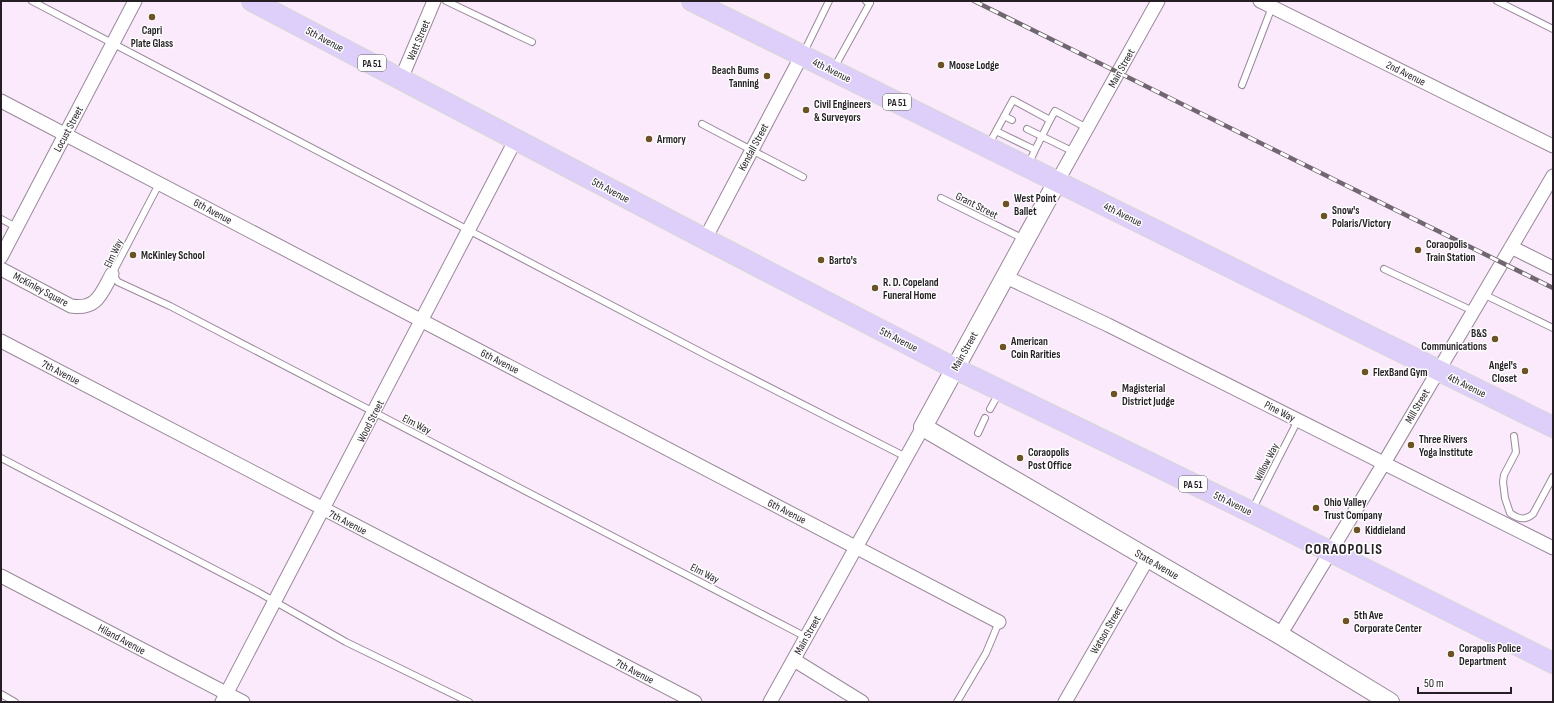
<svg xmlns="http://www.w3.org/2000/svg" width="1554" height="703" viewBox="0 0 1554 703" font-family="'Sofia Sans Condensed',sans-serif">
<style>
.lines{fill:none;stroke-linecap:round;stroke-linejoin:round}
.lane-casing{stroke:#998a9a;stroke-width:8}
.street-casing{stroke:#998a9a;stroke-width:15}
.secondary-casing{stroke:#998a9a;stroke-width:20}
.primary-casing{stroke:#d8d7d8;stroke-width:22}
.lane{stroke:#fff;stroke-width:6}
.street{stroke:#fff;stroke-width:13}
.secondary{stroke:#fff;stroke-width:18}
.primary{stroke:#ddcefa;stroke-width:20}
.rail-casing{stroke:#716771;stroke-width:4.5}
.rail{stroke:#fdfdfd;stroke-width:3;stroke-dasharray:9;stroke-linecap:butt}
.poi-dot{fill:#6c5224;stroke:#fdfdfd;stroke-width:1.5}
.labels{text-anchor:middle;stroke-width:3;stroke-linejoin:round;paint-order:stroke}
.shield{fill:#fdfdfd;stroke:#666266;stroke-width:1}
.shield-label{font-size:10px;font-weight:bold;fill:#251f25}
.poi-label{font-size:11px;font-weight:bold;fill:#251f25;stroke:#fdfdfd;text-anchor:start}
.street-label{font-size:11px;fill:#251f25;stroke:#fdfdfd}
.district-label{font-size:15px;font-weight:bold;letter-spacing:1px;fill:#251f25;stroke:#fdfdfd}
</style>
<rect width="100%" height="100%" fill="#faeafb"/>
<g class="lines">
<g class="lane-casing">
<path id="lane" d="M 32,1 L 710,357 L 906,457
M 446,1 L 532,42
M 1497,1 L 1553,29
M 803,54 L 829,1
M 834,68 L 870,3 L 866,1
M 1242,85 L 1272,7
M 1004,116 L 1012,120
M 702,124 L 803,177
M 1027,129 L 1074,152
M 996,131 L 1035,150 L 1028,165
M 989,144 L 1013,100 L 1050,120 L 1055,111 L 1087,128
M 1035,150 L 1050,120
M 159,184 L 112,274 L 118,282 L 170,306 L 806,637
M 941,198 L 1024,239
M 1,219 L 16,227
M 1384,269 L 1473,311
M 1483,294 L 1553,328
M 990,409 L 999,393
M 978,433 L 985,418
M 1514,436 L 1516,452 L 1504,475 L 1503,482 L 1505,498 L 1510,513 C 1518,519 1525,521 1533,514 L 1553,477
M 1,458 L 258,592 L 346,642 L 469,702
M 1252,510 L 1298,420
M 1,694 L 15,702
M 957,702 L 986,653 L 999,622"/>
</g>
<g class="street-casing">
<path id="street" d="M 1260,1 L 1553,146
M 401,79 L 434,1
M 1,101 L 999,622
M 1057,182 L 1158,1
M 705,239 L 802,55
M 1511,247 L 1553,268
M 1,257 L 135,1
M 1,269 L 71,306 C 97,310 101,294 112,274
M 1006,277 L 1108,325 L 1553,548
M 1,341 L 695,702
M 1,576 L 243,702
M 1280,635 L 1384,463 L 1553,176
M 794,660 L 862,702
M 222,702 L 516,139
M 770,702 L 923,427
M 1065,702 L 1148,558"/>
</g>
<g class="secondary-casing">
<path id="secondary" d="M 1057,182 L 923,427 L 1280,635 L 1390,702"/>
</g>
<g class="primary-casing">
<path id="primary" d="M 252,1 L 705,239 L 954,368 L 1251,512 L 1553,663
M 692,1 L 1553,427"/>
</g>
<use href="#lane" class="lane"/>
<use href="#street" class="street"/>
<use href="#secondary" class="secondary"/>
<use href="#primary" class="primary"/>
<g class="rail-casing">
<path id="rail" d="M 974,1 L 1553,288"/>
</g>
<use href="#rail" class="rail"/>
</g>
<g class="poi-dot">
<circle cx="152" cy="17" r="4"/>
<circle cx="941" cy="65" r="4"/>
<circle cx="767" cy="76" r="4"/>
<circle cx="806" cy="110" r="4"/>
<circle cx="649" cy="139" r="4"/>
<circle cx="1006" cy="204" r="4"/>
<circle cx="1324" cy="216" r="4"/>
<circle cx="1418" cy="250" r="4"/>
<circle cx="133" cy="255" r="4"/>
<circle cx="821" cy="260" r="4"/>
<circle cx="875" cy="288" r="4"/>
<circle cx="1495" cy="339" r="4"/>
<circle cx="1003" cy="347" r="4"/>
<circle cx="1525" cy="371" r="4"/>
<circle cx="1365" cy="372" r="4"/>
<circle cx="1114" cy="394" r="4"/>
<circle cx="1411" cy="445" r="4"/>
<circle cx="1020" cy="458" r="4"/>
<circle cx="1316" cy="508" r="4"/>
<circle cx="1357" cy="530" r="4"/>
<circle cx="1346" cy="621" r="4"/>
<circle cx="1451" cy="654" r="4"/>
</g>
<g class="labels">
<g class="shield">
<rect x="358" y="55" width="28" height="16" rx="3"/>
<rect x="883" y="94" width="28" height="16" rx="3"/>
<rect x="1179" y="476" width="28" height="16" rx="3"/>
</g>
<g class="shield-label">
<text x="372" y="67">PA 51</text>
<text x="897" y="106">PA 51</text>
<text x="1193" y="488">PA 51</text>
</g>
<g class="poi-label">
<text x="152" y="34" text-anchor="middle">Capri<tspan x="152" dy="13">Plate Glass</tspan></text>
<text x="949" y="69">Moose Lodge</text>
<text x="759" y="74" text-anchor="end">Beach Bums<tspan x="759" dy="13">Tanning</tspan></text>
<text x="814" y="108">Civil Engineers<tspan x="814" dy="13">&amp; Surveyors</tspan></text>
<text x="657" y="143">Armory</text>
<text x="1014" y="202">West Point<tspan x="1014" dy="13">Ballet</tspan></text>
<text x="1332" y="214">Snow's<tspan x="1332" dy="13">Polaris/Victory</tspan></text>
<text x="1426" y="248">Coraopolis<tspan x="1426" dy="13">Train Station</tspan></text>
<text x="141" y="259">McKinley School</text>
<text x="829" y="264">Barto's</text>
<text x="883" y="286">R. D. Copeland<tspan x="883" dy="13">Funeral Home</tspan></text>
<text x="1487" y="337" text-anchor="end">B&amp;S<tspan x="1487" dy="13">Communications</tspan></text>
<text x="1011" y="345">American<tspan x="1011" dy="13">Coin Rarities</tspan></text>
<text x="1517" y="369" text-anchor="end">Angel's<tspan x="1517" dy="13">Closet</tspan></text>
<text x="1373" y="376">FlexBand Gym</text>
<text x="1122" y="392">Magisterial<tspan x="1122" dy="13">District Judge</tspan></text>
<text x="1419" y="443">Three Rivers<tspan x="1419" dy="13">Yoga Institute</tspan></text>
<text x="1028" y="456">Coraopolis<tspan x="1028" dy="13">Post Office</tspan></text>
<text x="1324" y="506">Ohio Valley<tspan x="1324" dy="13">Trust Company</tspan></text>
<text x="1365" y="534">Kiddieland</text>
<text x="1354" y="619">5th Ave<tspan x="1354" dy="13">Corporate Center</tspan></text>
<text x="1459" y="652">Corapolis Police<tspan x="1459" dy="13">Department</tspan></text>
</g>
<g class="street-label">
<text transform="translate(325 39) rotate(28)" y="4">5th Avenue</text>
<text transform="translate(418 40) rotate(-67)" y="4">Watt Street</text>
<text transform="translate(1121 68) rotate(-61)" y="4">Main Street</text>
<text transform="translate(832 70) rotate(26)" y="4">4th Avenue</text>
<text transform="translate(1406 73) rotate(26)" y="4">2nd Avenue</text>
<text transform="translate(68 129) rotate(-62)" y="4">Locust Street</text>
<text transform="translate(753 147) rotate(-62)" y="4">Kendall Street</text>
<text transform="translate(611 190) rotate(28)" y="4">5th Avenue</text>
<text transform="translate(977 205) rotate(27)" y="4">Grant Street</text>
<text transform="translate(213 211) rotate(28)" y="4">6th Avenue</text>
<text transform="translate(1123 214) rotate(26)" y="4">4th Avenue</text>
<text transform="translate(113 253) rotate(-65)" y="4">Elm Way</text>
<text transform="translate(41 289) rotate(28)" y="4">McKinley Square</text>
<text transform="translate(899 339) rotate(27)" y="4">5th Avenue</text>
<text transform="translate(964 351) rotate(-61)" y="4">Main Street</text>
<text transform="translate(500 361) rotate(27)" y="4">6th Avenue</text>
<text transform="translate(61 372) rotate(27)" y="4">7th Avenue</text>
<text transform="translate(1467 385) rotate(26)" y="4">4th Avenue</text>
<text transform="translate(1417 406) rotate(-60)" y="4">Mill Street</text>
<text transform="translate(1280 411) rotate(27)" y="4">Pine Way</text>
<text transform="translate(370 421) rotate(-63)" y="4">Wood Street</text>
<text transform="translate(417 424) rotate(27)" y="4">Elm Way</text>
<text transform="translate(1266 462) rotate(-63)" y="4">Willow Way</text>
<text transform="translate(1233 503) rotate(26)" y="4">5th Avenue</text>
<text transform="translate(787 511) rotate(27)" y="4">6th Avenue</text>
<text transform="translate(348 522) rotate(27)" y="4">7th Avenue</text>
<text transform="translate(1157 564) rotate(30)" y="4">State Avenue</text>
<text transform="translate(705 573) rotate(27)" y="4">Elm Way</text>
<text transform="translate(1106 630) rotate(-60)" y="4">Watson Street</text>
<text transform="translate(807 635) rotate(-61)" y="4">Main Street</text>
<text transform="translate(122 639) rotate(28)" y="4">Hiland Avenue</text>
<text transform="translate(635 671) rotate(27)" y="4">7th Avenue</text>
</g>
<g class="district-label">
<text x="1344" y="554">CORAOPOLIS</text>
</g>
</g>
<rect width="1554" height="703" fill="none" stroke="#251f25" stroke-width="4"/>
<path d="M1418 687v6h93v-6" fill="none" stroke="#251f25" stroke-width="2"/>
<text x="1424" y="687" font-size="12" fill="#251f25" stroke="#fdfdfd" stroke-width="3" paint-order="stroke">50 m</text>
</svg>
